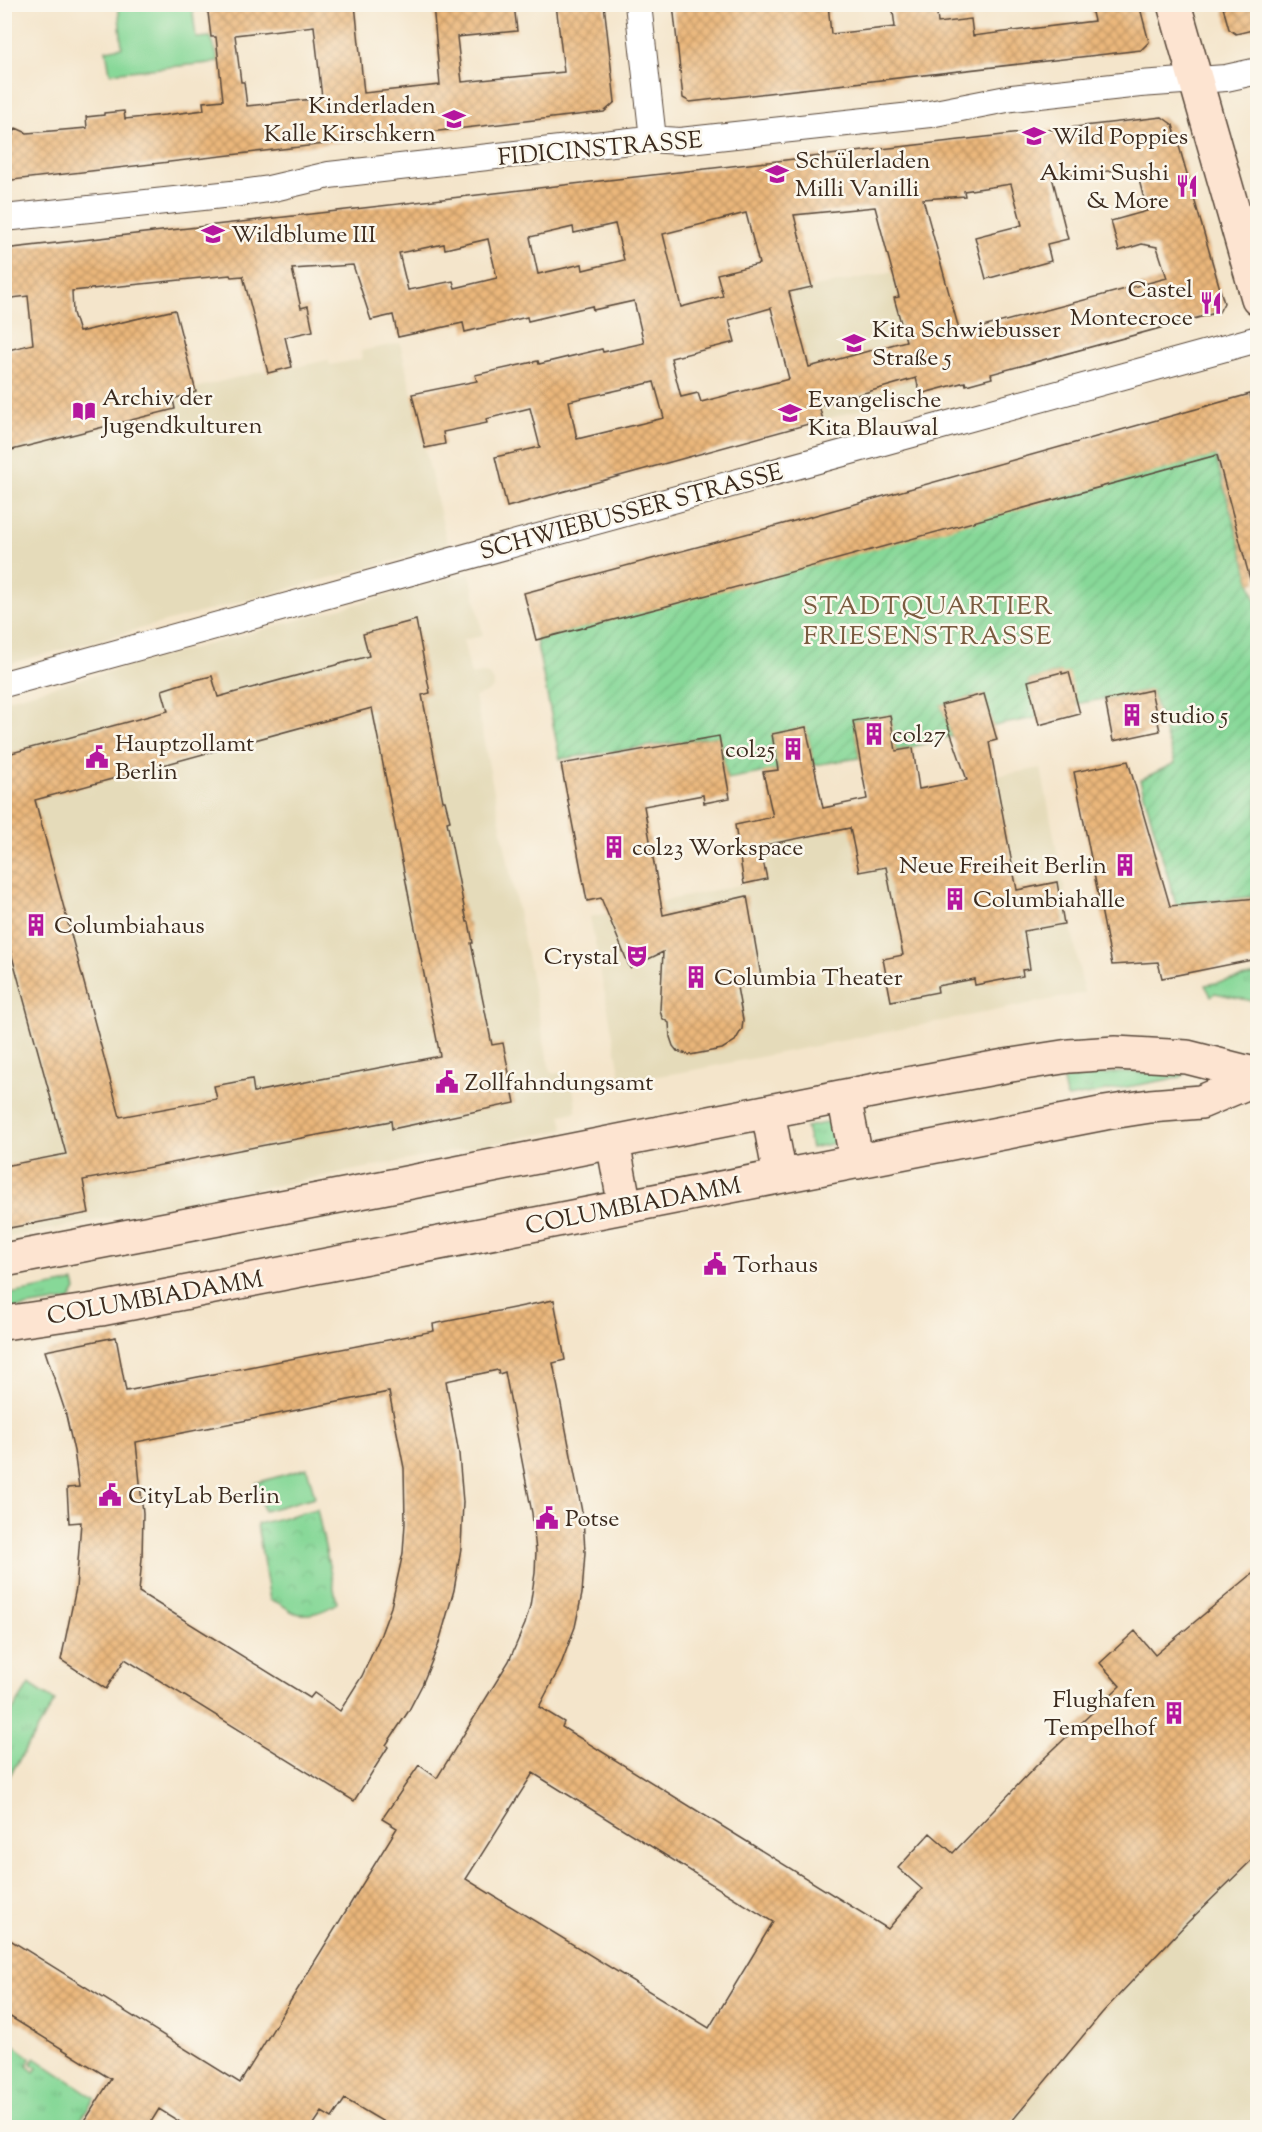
<svg xmlns="http://www.w3.org/2000/svg" width="1262" height="2132" viewBox="0 0 1262 2132" font-family="'Sorts Mill Goudy',serif">
<style>
.built{fill:#e5dbba}
.grass{fill:url(#grass-tufts);stroke:#61815b;stroke-width:1.5}
.park{fill:url(#park-crowns);stroke:#61815b;stroke-width:1.5}
.garden{fill:url(#garden-furrows);stroke:#61815b;stroke-width:1.5}
.pitch{fill:#87d898;stroke:#61815b;stroke-width:1.5}
.building{fill:url(#building-cross-hatch);fill-rule:evenodd}
.lines{fill:none;stroke-linecap:round;stroke-linejoin:round}
.street-casing{stroke:#574638;stroke-width:28}
.secondary-casing{stroke:#574638;stroke-width:36}
.street{stroke:#fff;stroke-width:26}
.secondary{stroke:#fde4d1;stroke-width:33}
.labels{text-anchor:middle;stroke-width:5;stroke-linejoin:round;paint-order:stroke}
.poi-label{font-size:24px;fill:#3b2a1e;stroke:#fbf7ec;text-anchor:start}
.street-label{font-size:24px;fill:#3b2a1e;stroke:#fbf7ec}
.neighbourhood-label{font-size:26px;letter-spacing:1.5px;fill:#795b3f;stroke:#fbf7ec}
</style>
<defs>
<pattern id="grass-tufts" width="24" height="20" patternUnits="userSpaceOnUse" patternTransform="scale(1.5)"><rect width="24" height="20" fill="#87d898"/><path d="M3 7l-1-3M5 7V3M7 7l1-3M15 17l-1-3M17 17v-4M19 17l1-3" fill="none" stroke="#75ba83"/></pattern>
<pattern id="park-crowns" width="20" height="18" patternUnits="userSpaceOnUse" patternTransform="scale(1.5)"><rect width="20" height="18" fill="#87d898"/><path d="M2 6a3 3 0 1 1 6 0M12 15a3 3 0 1 1 6 0" fill="none" stroke="#75ba83"/></pattern>
<pattern id="garden-furrows" width="10" height="10" patternUnits="userSpaceOnUse" patternTransform="scale(1.5)"><rect width="10" height="10" fill="#87d898"/><path d="M-1 1l2-2M0 10L10 0M9 11l2-2" fill="none" stroke="#75ba83"/></pattern>
<pattern id="building-cross-hatch" width="8" height="8" patternUnits="userSpaceOnUse" patternTransform="scale(1.5)"><rect width="8" height="8" fill="#ebb77b"/><path d="M0 0l8 8M0 8l8-8" fill="none" stroke="#c09564"/></pattern>
</defs>
<rect width="100%" height="100%" fill="#fbf7ec"/>
<filter id="ink" filterUnits="userSpaceOnUse"><feTurbulence type="fractalNoise" baseFrequency=".0167" numOctaves="2"/><feDisplacementMap in="SourceGraphic" scale="12" xChannelSelector="R" yChannelSelector="G"/><feConvolveMatrix kernelMatrix="1 2 1 2 8 2 1 2 1" color-interpolation-filters="sRGB"/></filter>
<filter id="wash" filterUnits="userSpaceOnUse"><feTurbulence type="fractalNoise" baseFrequency=".008" numOctaves="4" result="noise"/><feDisplacementMap in="SourceGraphic" scale="24" xChannelSelector="R" yChannelSelector="G"/><feGaussianBlur stdDeviation="1.35" result="paint"/><feColorMatrix in="noise" values="0 0 0 0 0 0 0 0 0 0 0 0 0 0 0 0 0 1.4 0 .05"/><feComposite in="paint" operator="in"/></filter>
<g filter="url(#wash)">
<rect width="100%" height="100%" fill="#f4e5cb"/>
<path class="built" d="M 892,272 L 899,297 L 894,298 L 920,394 L 823,420 L 789,292 Z
M 150,314 L 173,399 L 196,392 L 195,388 L 267,370 L 268,373 L 328,360 L 330,365 L 362,359 L 361,351 L 400,343 L 448,546 L 5,665 L 4,351 Z
M 470,573 L 483,636 L 463,640 L 471,675 L 483,673 L 490,676 L 494,682 L 493,688 L 486,693 L 475,697 L 550,1071 L 554,1074 L 567,1071 L 570,1073 L 576,1105 L 576,1112 L 561,1115 L 564,1128 L 557,1131 L 5,1238 L 5,700 Z
M 1041,768 L 1084,993 L 688,1071 L 622,1082 L 590,917 L 744,884 L 735,825 Z
M 1257,1855 L 1257,2127 L 1007,2128 L 1102,2013 L 1185,1925 Z"/>
<path class="grass" d="M 1257,975 L 1257,1002 L 1215,993 L 1211,996 L 1205,985 Z
M 1181,1070 L 1185,1074 L 1181,1077 L 1068,1098 L 1066,1096 L 1063,1082 L 1065,1079 L 1113,1073 Z
M 835,1121 L 840,1142 L 811,1148 L 806,1127 Z
M 74,1282 L 76,1290 L 70,1300 L 5,1310 L 5,1295 Z
M 29,1684 L 55,1701 L 5,1783 L 5,1723 Z
M 15,2046 L 31,2058 L 27,2066 L 34,2072 L 37,2068 L 31,2064 L 35,2058 L 95,2098 L 76,2127 L 5,2127 L 5,2061 Z"/>
<path class="park" d="M 317,1509 L 337,1603 C 325,1611 306,1619 291,1611 C 283,1606 280,1602 270,1600 L 257,1524 Z"/>
<path class="garden" d="M 1215,455 L 1257,606 L 1257,896 L 1176,905 L 1140,780 L 1175,763 L 1151,690 L 1071,705 L 1061,672 L 1028,681 L 1040,717 L 993,726 L 983,694 L 941,705 L 952,736 L 896,751 L 890,715 L 854,721 L 859,758 L 814,765 L 806,728 L 772,734 L 778,770 L 727,779 L 719,736 L 560,759 L 536,640 Z"/>
<path class="pitch" d="M 118,5 L 192,5 L 196,38 L 211,37 L 219,62 L 110,73 L 106,50 L 122,47 Z
M 307,1468 L 315,1497 L 264,1511 L 256,1483 Z"/>
<g id="blocks">
<path class="building" d="M 207,4 L 355,4 L 364,93 L 440,85 L 433,4 L 514,4 L 517,31 L 457,37 L 462,82 L 564,72 L 556,4 L 604,4 L 615,102 L 604,112 L 4,181 L 4,134 L 13,135 L 16,128 L 27,133 L 87,128 L 86,117 L 104,115 L 104,113 L 124,111 L 125,119 L 165,115 L 204,110 L 203,102 L 223,100 L 216,37 L 211,37 ZM 314,26 L 322,98 L 247,106 L 244,82 L 241,82 L 235,35 Z
M 673,4 L 828,4 L 831,34 L 895,27 L 892,4 L 936,4 L 938,23 L 971,19 L 973,36 L 1094,21 L 1090,4 L 1139,4 L 1149,42 L 1141,50 L 690,102 L 683,98 Z
M 1222,4 L 1257,4 L 1257,29 L 1236,34 L 1229,29 Z
M 1162,117 L 1173,125 L 1224,303 L 1219,312 L 991,374 L 992,378 L 966,385 L 965,382 L 920,394 L 916,378 L 819,406 L 823,420 L 507,507 L 495,457 L 540,447 L 530,408 L 486,419 L 487,423 L 443,432 L 445,444 L 425,448 L 412,394 L 477,381 L 475,375 L 538,361 L 539,364 L 602,349 L 603,352 L 644,343 L 634,301 L 593,310 L 592,306 L 528,321 L 527,317 L 465,332 L 463,323 L 398,337 L 393,315 L 371,320 L 353,265 L 292,269 L 301,308 L 308,306 L 313,331 L 285,337 L 292,367 L 268,373 L 243,276 L 231,277 L 230,275 L 72,291 L 73,313 L 79,332 L 175,310 L 196,392 L 173,399 L 175,409 L 4,452 L 4,351 L 33,344 L 28,296 L 4,299 L 4,249 ZM 1136,168 L 1147,211 L 1111,221 L 1119,251 L 1142,244 L 1157,247 L 1167,278 L 960,333 L 923,199 L 965,196 L 964,191 L 1011,184 L 1022,225 L 975,237 L 986,279 L 1051,261 L 1047,244 L 1068,239 L 1052,177 ZM 875,207 L 899,297 L 894,298 L 906,341 L 809,367 L 789,292 L 812,287 L 794,215 ZM 746,213 L 759,264 L 717,274 L 723,296 L 681,307 L 663,234 ZM 615,224 L 624,260 L 583,270 L 582,264 L 538,274 L 530,237 L 573,227 L 574,233 ZM 488,239 L 497,278 L 455,288 L 453,281 L 408,290 L 399,253 L 444,244 L 445,249 ZM 771,308 L 789,379 L 701,402 L 698,393 L 681,397 L 671,358 L 735,342 L 729,320 ZM 654,382 L 664,418 L 577,439 L 569,401 Z
M 1250,394 L 1257,422 L 1257,582 L 1251,583 L 1217,455 L 667,606 L 536,640 L 524,593 L 798,520 Z
M 416,620 L 430,693 L 422,695 L 443,801 L 445,801 L 450,821 L 447,822 L 467,922 L 469,922 L 473,943 L 471,943 L 492,1045 L 503,1043 L 515,1103 L 392,1129 L 391,1121 L 83,1180 L 89,1213 L 4,1229 L 4,1166 L 66,1154 L 4,927 L 4,755 L 168,711 L 162,690 L 187,682 L 212,676 L 218,697 L 369,656 L 363,634 ZM 372,708 L 440,1056 L 254,1092 L 252,1079 L 214,1086 L 217,1099 L 120,1117 L 35,800 Z
M 1062,672 L 1062,674 L 1069,672 L 1080,714 L 1039,725 L 1028,681 Z
M 1151,690 L 1160,731 L 1113,741 L 1105,700 Z
M 984,694 L 997,740 L 989,742 L 1017,890 L 1057,882 L 1064,924 L 1024,931 L 1030,969 L 1022,970 L 1023,976 L 975,985 L 974,979 L 937,986 L 938,992 L 891,1001 L 883,959 L 903,955 L 886,867 L 859,872 L 850,828 L 760,846 L 767,879 L 744,884 L 735,825 L 773,817 L 763,772 L 778,770 L 772,734 L 806,727 L 823,808 L 867,799 L 853,721 L 890,715 L 896,751 L 913,748 L 919,789 L 967,780 L 941,705 Z
M 719,736 L 730,798 L 704,803 L 703,795 L 644,806 L 663,915 L 747,896 L 762,982 L 737,987 L 743,1020 L 742,1029 L 735,1041 L 722,1049 L 690,1055 L 677,1051 L 673,1046 L 670,1037 L 669,1023 L 662,1018 L 660,1010 L 663,952 L 630,968 L 601,898 L 587,901 L 561,764 Z
M 1128,761 L 1170,906 L 1257,898 L 1257,959 L 1162,978 L 1158,962 L 1112,965 L 1074,772 Z
M 554,1300 L 565,1360 L 553,1363 L 583,1517 L 585,1552 L 582,1594 L 575,1627 L 560,1667 L 539,1707 L 564,1722 L 562,1727 L 888,1929 L 922,1889 L 898,1868 L 930,1833 L 953,1853 L 1035,1767 L 1120,1686 L 1100,1663 L 1135,1631 L 1155,1655 L 1257,1570 L 1257,1855 L 1185,1925 L 1102,2013 L 1007,2127 L 392,2127 L 345,2099 L 332,2118 L 322,2112 L 312,2127 L 188,2127 L 159,2109 L 148,2127 L 81,2127 L 111,2079 L 4,2013 L 4,1936 L 240,2083 L 397,1828 L 382,1819 L 419,1765 L 437,1778 L 509,1661 L 525,1624 L 530,1606 L 535,1573 L 536,1551 L 532,1513 L 505,1372 L 499,1374 L 498,1370 L 446,1381 L 459,1454 L 463,1502 L 461,1548 L 454,1590 L 438,1646 L 422,1685 L 408,1712 L 386,1745 L 388,1747 L 354,1801 L 125,1659 L 106,1689 L 61,1660 L 76,1588 L 81,1522 L 69,1523 L 67,1488 L 79,1487 L 74,1451 L 65,1411 L 45,1351 L 116,1337 L 126,1391 L 434,1331 L 433,1324 ZM 389,1392 L 404,1468 L 405,1523 L 403,1553 L 391,1607 L 381,1634 L 362,1676 L 340,1711 L 314,1693 L 310,1698 L 139,1592 L 142,1558 L 143,1513 L 136,1442 ZM 533,1773 L 773,1922 L 709,2028 L 466,1879 Z"/>
</g>
</g>
<g filter="url(#ink)">
<use href="#blocks" fill-opacity="0" stroke="#574638" stroke-width="1.5"/>
<g class="lines">
<g class="street-casing">
<path id="street" d="M 638,4 L 653,139
M 4,218 L 241,193 L 269,189 L 329,175 L 648,139 L 680,141 L 930,114 L 1012,98 L 1140,84 L 1226,78 L 1258,71
M 4,684 L 1258,339"/>
</g>
<g class="secondary-casing">
<path id="secondary" d="M 1174,4 L 1258,298
M 844,1097 L 857,1162
M 768,1112 L 780,1176
M 613,1142 L 625,1207
M 4,1260 L 381,1188 L 886,1088 L 1005,1066 L 1069,1056 L 1115,1053 L 1187,1057 L 1258,1075
M 4,1323 L 101,1309 L 1105,1113 L 1150,1106 L 1201,1102 L 1258,1078"/>
</g>
<use href="#street" class="street"/>
<use href="#secondary" class="secondary"/>
</g>
</g>
<defs>
<g id="school-bare" transform="scale(1.8)"><path d="M0-5L7-2L0 1L-7-2ZM-4 1L0 2.5L4 1V4Q0 6-4 4Z" fill="#b5179e" stroke="#fbf7ec" stroke-width="2.5" paint-order="stroke"/></g>
<g id="restaurant-bare" transform="scale(1.8)"><path d="M-5-6h1v4h1v-4h1v4h1v-4h1v5L-1.5 .5V6h-2V.5L-5-1ZM5-6V6H3V1.5H1.5Q1.5-4 5-6Z" fill="#b5179e" stroke="#fbf7ec" stroke-width="2.5" paint-order="stroke"/></g>
<g id="library-bare" transform="scale(1.8)"><path d="M-6-4Q-3-5.5-.7-3.5V5Q-3 3-6 4ZM6-4Q3-5.5 .7-3.5V5Q3 3 6 4Z" fill="#b5179e" stroke="#fbf7ec" stroke-width="2.5" paint-order="stroke"/></g>
<g id="building-bare" transform="scale(1.8)"><path d="M-4-6H4V6H1V3H-1V6H-4ZM-2.5-4.3h1.7v1.8h-1.7ZM.8-4.3h1.7v1.8H.8ZM-2.5-1h1.7V.8h-1.7ZM.8-1h1.7V.8H.8Z" fill="#b5179e" stroke="#fbf7ec" stroke-width="2.5" paint-order="stroke"/></g>
<g id="civic-bare" transform="scale(1.8)"><path d="M-.6-6.5H3V-4.5H.6V-3L4-1V1h2V6H-6V1h2V-1L-.6-3ZM-1.2 2.5V6h2.4V2.5Z" fill="#b5179e" stroke="#fbf7ec" stroke-width="2.5" paint-order="stroke"/></g>
<g id="theatre-bare" transform="scale(1.8)"><path d="M-5-5.5Q0-4 5-5.5V0Q5 5 0 6Q-5 5-5 0ZM-3.3-2.5H-1v1.5H-3.3ZM1-2.5H3.3v1.5H1ZM-2.8 1Q0 5.5 2.8 1Z" fill="#b5179e" stroke="#fbf7ec" stroke-width="2.5" paint-order="stroke"/></g>
</defs>
<g fill-rule="evenodd">
<use href="#school-bare" x="454" y="119"/>
<use href="#school-bare" x="1034" y="136"/>
<use href="#school-bare" x="777" y="174"/>
<use href="#restaurant-bare" x="1187" y="186"/>
<use href="#school-bare" x="213" y="234"/>
<use href="#restaurant-bare" x="1211" y="303"/>
<use href="#school-bare" x="854" y="343"/>
<use href="#library-bare" x="84" y="411"/>
<use href="#school-bare" x="790" y="413"/>
<use href="#building-bare" x="1132" y="715"/>
<use href="#building-bare" x="874" y="734"/>
<use href="#building-bare" x="793" y="749"/>
<use href="#civic-bare" x="97" y="757"/>
<use href="#building-bare" x="614" y="847"/>
<use href="#building-bare" x="1125" y="865"/>
<use href="#building-bare" x="955" y="899"/>
<use href="#building-bare" x="36" y="925"/>
<use href="#theatre-bare" x="637" y="956"/>
<use href="#building-bare" x="696" y="977"/>
<use href="#civic-bare" x="447" y="1082"/>
<use href="#civic-bare" x="715" y="1264"/>
<use href="#civic-bare" x="110" y="1495"/>
<use href="#civic-bare" x="547" y="1518"/>
<use href="#building-bare" x="1174" y="1713"/>
</g>
<g class="labels">
<g class="poi-label">
<text x="436" y="113" text-anchor="end">Kinderladen<tspan x="436" dy="28">Kalle Kirschkern</tspan></text>
<text x="1052" y="144">Wild Poppies</text>
<text x="795" y="168">Schülerladen<tspan x="795" dy="28">Milli Vanilli</tspan></text>
<text x="1169" y="180" text-anchor="end">Akimi Sushi<tspan x="1169" dy="28">&amp; More</tspan></text>
<text x="231" y="242">Wildblume III</text>
<text x="1193" y="297" text-anchor="end">Castel<tspan x="1193" dy="28">Montecroce</tspan></text>
<text x="872" y="337">Kita Schwiebusser<tspan x="872" dy="28">Straße 5</tspan></text>
<text x="102" y="405">Archiv der<tspan x="102" dy="28">Jugendkulturen</tspan></text>
<text x="808" y="407">Evangelische<tspan x="808" dy="28">Kita Blauwal</tspan></text>
<text x="1150" y="723">studio 5</text>
<text x="892" y="742">col27</text>
<text x="115" y="751">Hauptzollamt<tspan x="115" dy="28">Berlin</tspan></text>
<text x="775" y="757" text-anchor="end">col25</text>
<text x="632" y="855">col23 Workspace</text>
<text x="1107" y="873" text-anchor="end">Neue Freiheit Berlin</text>
<text x="973" y="907">Columbiahalle</text>
<text x="54" y="933">Columbiahaus</text>
<text x="619" y="964" text-anchor="end">Crystal</text>
<text x="714" y="985">Columbia Theater</text>
<text x="465" y="1090">Zollfahndungsamt</text>
<text x="733" y="1272">Torhaus</text>
<text x="128" y="1503">CityLab Berlin</text>
<text x="565" y="1526">Potse</text>
<text x="1156" y="1707" text-anchor="end">Flughafen<tspan x="1156" dy="28">Tempelhof</tspan></text>
</g>
<g class="street-label">
<text transform="translate(600 148) rotate(-5)" y="8">FIDICINSTRASSE</text>
<text transform="translate(631 511) rotate(-15)" y="8">SCHWIEBUSSER STRASSE</text>
<text transform="translate(633 1205) rotate(-11)" y="8">COLUMBIADAMM</text>
<text transform="translate(155 1297) rotate(-10)" y="8">COLUMBIADAMM</text>
</g>
<g class="neighbourhood-label">
<text x="928" y="614">STADTQUARTIER<tspan x="928" dy="30">FRIESENSTRASSE</tspan></text>
</g>
</g>
<rect width="1262" height="2132" fill="none" stroke="#fbf7ec" stroke-width="24"/>
</svg>
